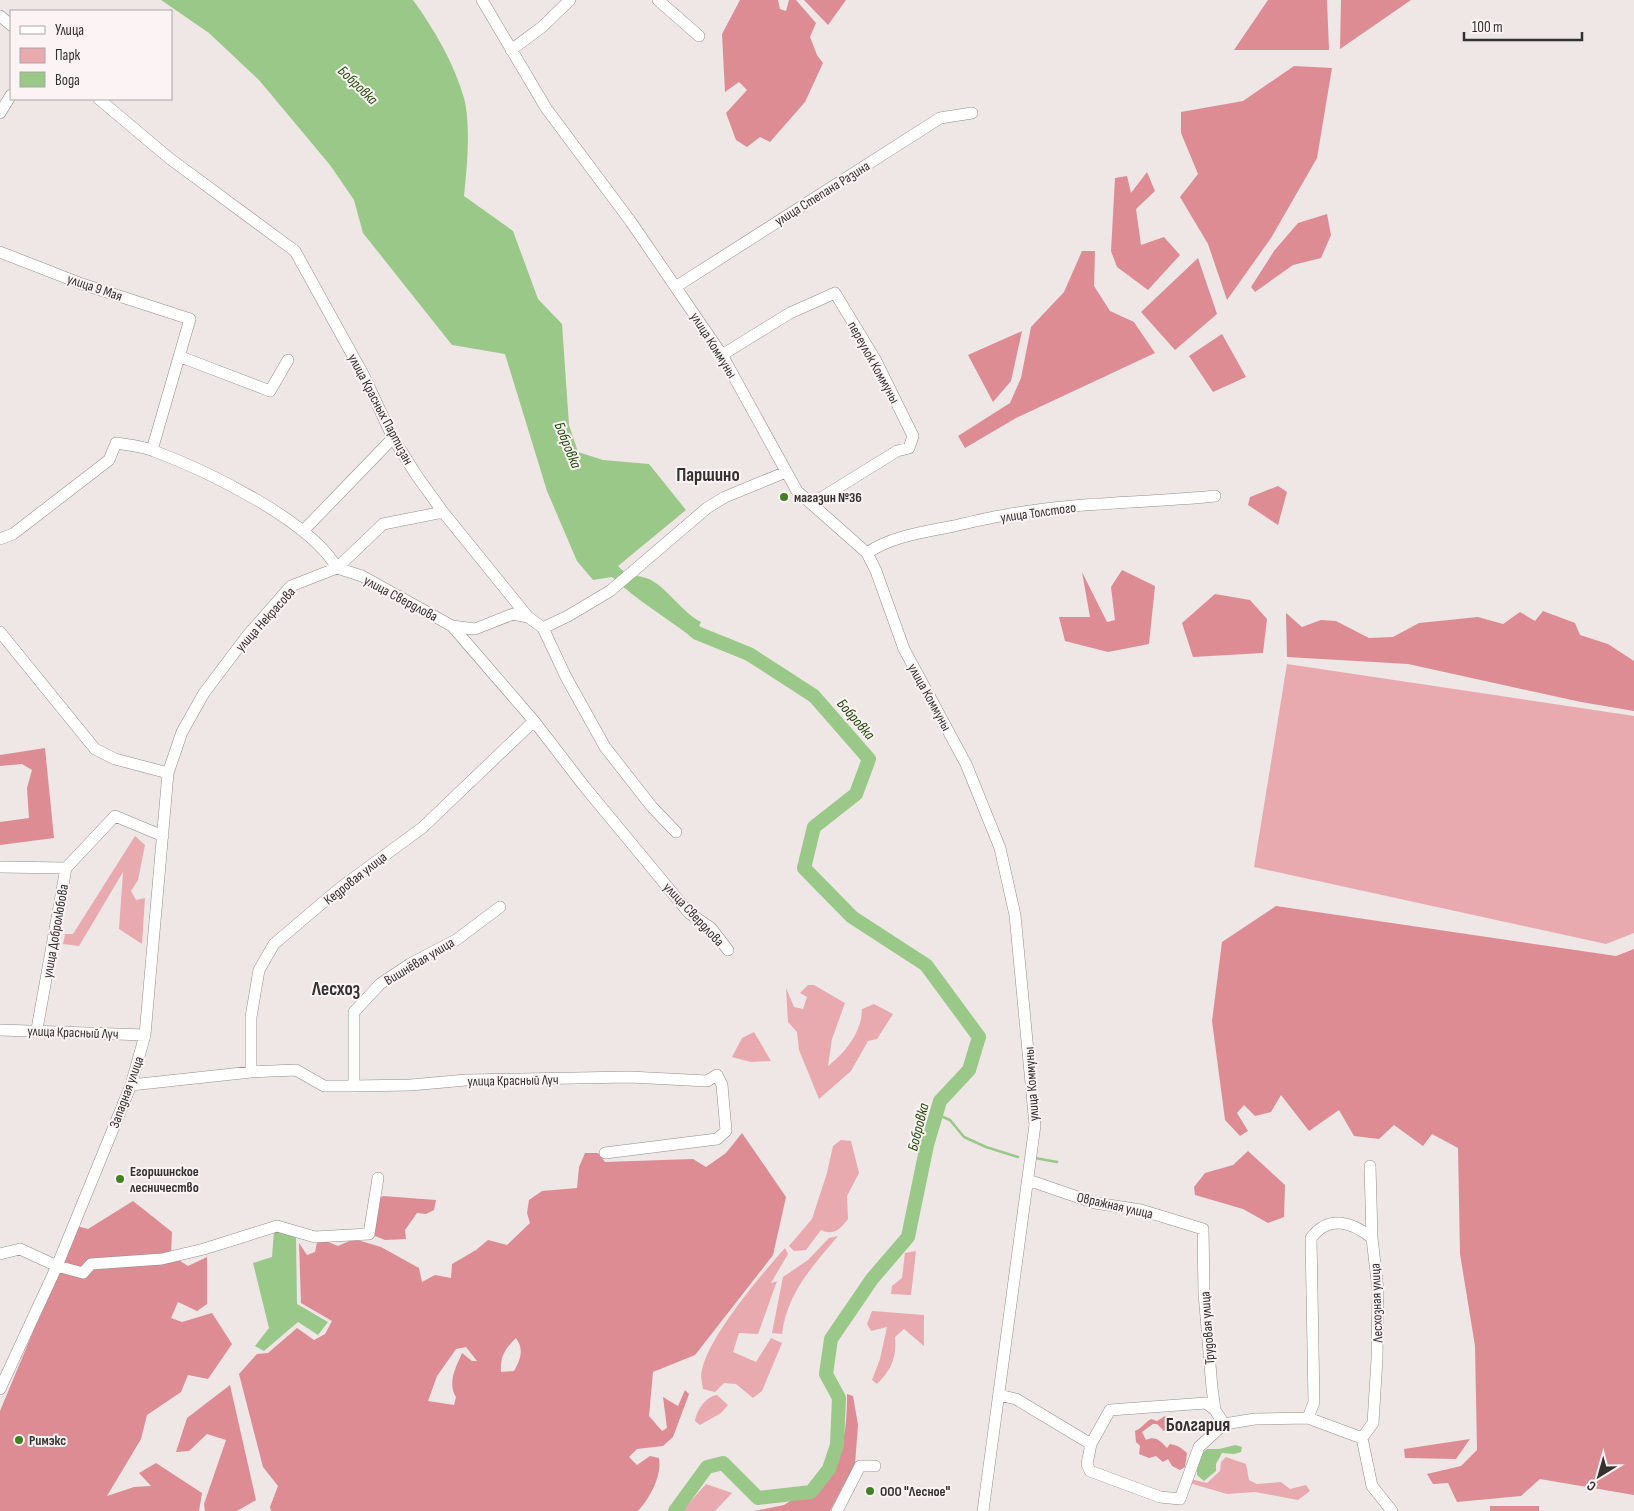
<svg xmlns="http://www.w3.org/2000/svg" width="1634" height="1511" viewBox="0 0 1634 1511" font-family="'Sofia Sans Condensed',sans-serif">
<style>
.green{fill:#e8aaaf}
.forest{fill:#dd8c93;fill-rule:evenodd}
.water{fill:#9ac889}
.lines{fill:none;stroke-linecap:round;stroke-linejoin:round}
.stream{stroke:#9ac889;stroke-width:2.5}
.river{stroke:#9ac889;stroke-width:14}
.minor-casing{stroke:#958d8d;stroke-width:12}
.minor{stroke:#fff;stroke-width:11}
.poi-dot{fill:#428121;stroke:#fcf3f4;stroke-width:2}
.labels{text-anchor:middle;stroke-width:4;stroke-linejoin:round;paint-order:stroke}
.street-label{font-size:14px;fill:#343131;stroke:#fcf3f4}
.poi-label{font-size:14px;font-weight:bold;fill:#343131;stroke:#fcf3f4;text-anchor:start}
.water-label{font-size:15px;font-style:italic;fill:#214b0a;stroke:#fcf3f4}
.district-label{font-size:19px;font-weight:bold;fill:#343131;stroke:#fcf3f4}
</style>
<rect width="100%" height="100%" fill="#efe6e6"/>
<path class="green" d="M 1287,664 L 1634,716 L 1634,933 L 1606,944 L 1254,867 Z
M 135,836 L 145,845 L 138,880 L 131,891 L 136,900 L 145,898 L 142,944 L 119,929 L 123,872 L 79,946 L 63,944 L 65,934 L 73,934 Z
M 808,985 L 814,985 L 845,1003 L 832,1039 L 828,1066 C 845,1053 862,1032 862,1009 L 874,1004 L 893,1014 L 877,1039 L 868,1041 L 851,1071 L 819,1099 L 799,1050 L 797,1032 L 788,1022 L 786,988 L 794,1007 L 803,1009 L 807,997 L 800,993 Z
M 754,1032 L 771,1061 L 751,1062 L 732,1057 L 742,1038 Z
M 841,1140 L 851,1141 L 859,1173 L 847,1196 L 848,1219 C 840,1229 834,1236 821,1230 L 806,1250 L 794,1251 L 789,1246 L 812,1219 L 827,1173 L 833,1146 Z
M 838,1236 C 812,1267 787,1293 782,1334 L 772,1333 L 783,1277 L 808,1260 L 829,1238 Z
M 785,1248 L 788,1254 L 771,1283 L 777,1281 L 758,1334 L 739,1333 L 733,1352 L 756,1362 L 771,1338 L 782,1343 L 762,1391 L 753,1398 L 736,1384 L 724,1383 L 715,1392 L 703,1389 C 702,1383 700,1376 702,1370 C 709,1336 761,1275 785,1248 Z
M 916,1251 L 911,1295 L 891,1294 L 892,1286 L 902,1278 L 905,1253 Z
M 872,1311 L 924,1315 L 924,1346 L 904,1329 L 895,1337 C 897,1358 891,1370 877,1384 L 872,1380 L 880,1359 L 887,1327 L 871,1331 L 867,1324 Z
M 717,1395 L 728,1405 L 721,1413 L 700,1425 L 695,1421 C 697,1410 705,1397 717,1395 Z
M 1226,1457 L 1246,1464 L 1249,1480 L 1257,1484 L 1281,1482 L 1290,1489 L 1306,1485 L 1310,1491 L 1298,1500 L 1255,1492 L 1227,1494 L 1186,1482 L 1190,1479 L 1207,1483 L 1220,1471 L 1221,1462 Z
M 706,1484 L 732,1493 L 715,1511 L 682,1511 Z"/>
<path class="forest" d="M 740,0 L 778,0 L 780,9 L 786,11 L 789,0 L 796,0 L 816,23 L 810,37 L 817,55 L 823,63 L 805,102 L 770,142 L 760,137 L 747,147 L 736,140 L 726,113 L 747,90 L 739,82 L 725,92 L 722,34 Z
M 804,0 L 846,0 L 828,25 Z
M 1268,0 L 1327,0 L 1329,50 L 1234,50 Z
M 1341,0 L 1411,0 L 1340,49 Z
M 1294,66 L 1332,68 L 1317,158 L 1271,238 L 1227,300 L 1208,244 L 1180,197 L 1198,174 L 1181,133 L 1181,112 L 1243,101 Z
M 1147,172 L 1155,191 L 1136,209 L 1141,245 L 1164,237 L 1180,255 L 1148,290 L 1117,267 L 1111,251 L 1115,178 L 1127,176 L 1131,193 Z
M 1327,214 L 1331,235 L 1321,258 L 1293,265 L 1255,292 L 1251,287 L 1274,251 L 1298,223 Z
M 1082,251 L 1095,251 L 1094,286 L 1110,311 L 1134,322 L 1155,353 L 1016,418 L 965,448 L 958,436 L 1010,403 L 1021,378 L 1031,327 L 1064,292 Z
M 1198,258 L 1217,314 L 1175,350 L 1141,312 Z
M 1022,331 L 1011,381 L 993,402 L 968,355 Z
M 1222,334 L 1246,377 L 1213,392 L 1189,356 Z
M 1278,486 L 1287,492 L 1278,525 L 1248,505 L 1250,497 Z
M 1122,570 L 1155,586 L 1149,644 L 1108,652 L 1065,641 L 1059,617 L 1090,617 L 1082,572 L 1107,622 L 1115,620 L 1111,587 Z
M 1215,594 L 1250,600 L 1267,619 L 1263,653 L 1193,657 L 1182,623 Z
M 1543,611 L 1575,623 L 1580,635 L 1608,644 L 1634,661 L 1634,711 L 1581,702 L 1408,664 L 1287,657 L 1286,613 L 1302,627 L 1321,620 L 1336,621 L 1369,638 L 1393,637 L 1419,623 L 1478,617 L 1503,624 L 1520,612 L 1535,621 Z
M 45,748 L 54,838 L 0,845 L 0,822 L 29,818 L 27,788 L 32,770 L 22,764 L 0,766 L 0,755 Z
M 1276,906 L 1616,956 L 1634,949 L 1634,1495 L 1540,1479 L 1521,1496 L 1457,1502 L 1448,1483 L 1433,1484 L 1427,1474 L 1461,1466 L 1477,1450 L 1475,1346 L 1460,1254 L 1458,1148 L 1432,1134 L 1423,1146 L 1394,1125 L 1379,1139 L 1354,1136 L 1339,1110 L 1309,1131 L 1281,1095 L 1271,1112 L 1255,1116 L 1244,1105 L 1237,1113 L 1248,1131 L 1240,1136 L 1225,1120 L 1212,1021 L 1222,942 Z
M 742,1133 L 786,1197 L 773,1255 L 763,1268 L 695,1355 L 653,1372 L 649,1416 L 662,1431 L 667,1428 L 663,1397 L 678,1406 L 685,1390 L 689,1394 L 673,1437 L 663,1446 L 637,1449 L 629,1457 L 637,1465 L 650,1456 L 659,1458 C 662,1476 650,1498 638,1511 L 271,1511 L 270,1507 L 278,1486 L 263,1467 L 239,1374 L 257,1354 L 268,1353 L 297,1328 L 314,1340 L 325,1334 L 332,1321 L 301,1303 L 299,1243 L 307,1255 L 315,1252 L 318,1238 L 338,1246 L 354,1239 L 381,1247 L 419,1268 L 422,1282 L 435,1275 L 451,1278 L 452,1264 L 476,1250 L 488,1240 L 507,1245 L 530,1223 L 527,1213 L 529,1200 L 542,1191 L 577,1188 L 579,1167 L 585,1153 L 598,1153 L 605,1162 L 693,1159 L 706,1167 L 726,1153 ZM 516,1338 C 524,1349 521,1359 514,1371 L 501,1372 C 500,1356 505,1349 516,1338 ZM 466,1347 L 477,1361 L 472,1361 L 462,1353 C 456,1367 447,1383 456,1397 L 454,1405 L 428,1401 L 437,1376 L 456,1349 Z
M 1248,1151 L 1285,1185 L 1284,1217 L 1268,1223 L 1243,1209 L 1195,1195 L 1194,1187 L 1205,1173 L 1233,1165 Z
M 383,1196 L 436,1200 L 434,1210 L 426,1214 L 417,1213 L 405,1230 L 406,1239 L 385,1240 L 375,1236 L 375,1200 Z
M 133,1201 L 172,1232 L 171,1255 L 188,1266 L 207,1257 L 207,1304 L 197,1311 L 178,1302 L 171,1318 L 182,1322 L 212,1313 L 232,1344 L 208,1379 L 188,1375 L 181,1392 L 147,1415 L 141,1439 L 107,1496 L 134,1487 L 151,1486 L 139,1473 L 156,1463 L 202,1493 L 199,1511 L 0,1511 L 0,1411 L 77,1226 L 88,1229 Z
M 230,1385 L 256,1500 L 237,1511 L 205,1511 L 204,1504 L 226,1440 L 207,1434 L 189,1451 L 176,1452 L 187,1418 Z
M 847,1394 L 853,1396 L 858,1425 L 855,1464 L 830,1511 L 754,1511 L 784,1505 L 795,1498 L 813,1498 C 841,1459 847,1442 847,1394 Z
M 1165,1416 L 1171,1418 L 1176,1425 L 1174,1429 L 1172,1426 L 1164,1431 L 1157,1424 L 1153,1424 L 1142,1432 L 1146,1440 C 1155,1435 1161,1441 1167,1448 L 1170,1444 C 1177,1445 1182,1448 1187,1453 L 1185,1467 L 1180,1470 L 1172,1466 L 1168,1459 L 1163,1462 L 1156,1456 L 1149,1458 L 1139,1454 L 1140,1446 L 1136,1442 L 1135,1431 C 1142,1428 1144,1423 1151,1419 L 1157,1421 Z
M 1470,1439 L 1456,1459 L 1405,1458 L 1404,1449 Z
M 1490,1506 L 1539,1506 L 1539,1511 L 1490,1511 Z"/>
<path class="water" d="M 161,0 L 413,0 C 434,29 454,63 464,98 C 471,124 467,169 464,196 L 513,231 L 538,299 L 562,324 L 569,425 L 578,452 L 603,460 L 649,464 L 686,510 L 618,566 C 632,580 630,573 646,578 C 665,584 681,612 701,622 L 693,638 C 667,618 635,599 612,577 L 593,580 L 577,561 L 547,491 L 505,354 L 452,345 L 363,233 L 354,200 L 330,165 L 259,80 L 209,33 Z
M 274,1231 L 296,1237 L 297,1304 L 328,1322 L 318,1335 L 298,1322 L 264,1351 L 255,1346 L 269,1328 L 253,1263 L 272,1257 Z
M 1235,1445 L 1242,1447 L 1241,1452 L 1234,1454 L 1222,1453 L 1216,1464 L 1216,1471 L 1204,1481 L 1197,1475 L 1197,1457 L 1207,1449 L 1219,1449 Z"/>
<g class="lines">
<path class="stream" d="M 936,1114 L 950,1120 L 964,1137 L 986,1147 L 1018,1157
M 1035,1158 L 1057,1162"/>
<path class="river" d="M 675,1511 L 707,1467 L 723,1463 L 758,1498 L 811,1492 L 829,1469 L 837,1445 L 839,1398 L 826,1374 L 831,1339 L 872,1279 L 908,1237 L 927,1145 L 940,1101 L 969,1070 L 979,1037 L 926,965 L 852,917 L 804,868 L 814,827 L 856,794 L 869,759 L 814,696 L 749,654 L 697,633 L 683,621"/>
<g class="minor-casing">
<path id="minor" d="M 482,0 L 546,108 L 631,222 L 722,355 L 797,491 L 867,553 L 876,571 L 904,649 L 966,764 L 1000,848 L 1015,915 L 1035,1125 L 983,1511
M 658,0 L 699,36
M 0,16 L 11,25
M 511,50 L 542,27 L 570,0
M 99,99 L 169,158 L 295,251 L 364,376 L 393,438 L 417,476 L 443,512 L 528,617 L 543,628 L 566,677 L 605,747 L 652,807 L 676,832
M 0,113 L 11,95
M 0,252 L 82,284 L 190,319 L 152,450
M 677,286 L 940,118 L 972,113
M 722,355 L 790,313 L 835,293 L 875,359 L 913,436 L 909,448 L 897,451 L 813,503
M 181,357 L 270,391 L 288,360
M 303,531 L 393,438
M 0,539 L 13,534 L 109,460 L 116,443 C 128,445 142,446 154,451 C 205,470 310,520 337,568 L 362,576 L 452,626 L 534,721 L 584,786 L 689,913 L 711,928 L 728,950
M 867,553 C 892,536 924,532 954,526 C 975,521 996,516 1017,513 C 1082,502 1149,503 1215,496
M 452,626 L 475,629 L 513,614 L 528,617
M 543,628 L 568,616 L 610,591 L 707,508 L 725,497 L 786,472
M 0,632 L 95,749 L 115,759 L 168,773
M 0,867 L 66,868 L 37,1029
M 66,868 L 115,816 L 163,836
M 0,1030 L 145,1035
M 251,1072 L 251,1017 L 259,970 L 274,944 L 340,888 L 422,828 L 534,721
M 131,1085 L 251,1072 L 296,1070 L 324,1086 L 354,1086 L 411,1085 L 466,1080 L 630,1077 L 707,1081 L 717,1075 L 722,1085 L 726,1131 L 717,1139 L 605,1153
M 354,1086 L 354,1012 L 380,984 L 410,964 L 456,940 L 500,907
M 1370,1166 L 1372,1238
M 1028,1180 L 1095,1203 L 1141,1210 L 1203,1229 L 1204,1293 L 1212,1388 L 1215,1410 L 1224,1424
M 0,1254 L 20,1249 L 57,1266 L 83,1273 L 91,1264 L 162,1259 L 204,1249 L 277,1226 L 315,1237 L 369,1234 L 378,1178
M 0,1389 L 57,1266 L 131,1085 L 145,1035 L 168,773 L 182,732 L 204,693 L 247,636 L 291,586 L 337,568 L 383,524 L 443,512
M 999,1395 L 1016,1399 L 1091,1444 L 1110,1410 L 1206,1403 L 1215,1410
M 1308,1418 L 1314,1402 L 1311,1238 C 1328,1215 1351,1221 1372,1238 L 1378,1290 L 1377,1359 L 1373,1423 L 1362,1438
M 1362,1438 L 1372,1486 L 1392,1511
M 1091,1444 L 1087,1464 L 1090,1471 L 1160,1497 L 1180,1499 L 1199,1447 L 1224,1424 L 1255,1419 L 1308,1418 L 1362,1438
M 837,1511 L 860,1466 L 875,1466"/>
</g>
<use href="#minor" class="minor"/>
</g>
<g class="poi-dot">
<circle cx="784" cy="497" r="5"/>
<circle cx="120" cy="1179" r="5"/>
<circle cx="19" cy="1440" r="5"/>
<circle cx="870" cy="1491" r="5"/>
</g>
<g class="labels">
<g class="street-label">
<text transform="translate(822 193) rotate(-32)" y="5">улица Степана Разина</text>
<text transform="translate(95 287) rotate(19)" y="5">улица 9 Мая</text>
<text transform="translate(714 345) rotate(58)" y="5">улица Коммуны</text>
<text transform="translate(874 362) rotate(61)" y="5">переулок Коммуны</text>
<text transform="translate(381 409) rotate(62)" y="5">улица Красных Партизан</text>
<text transform="translate(1038 512) rotate(-8)" y="5">улица Толстого</text>
<text transform="translate(401 598) rotate(28)" y="5">улица Свердлова</text>
<text transform="translate(265 619) rotate(-48)" y="5">улица Некрасова</text>
<text transform="translate(930 697) rotate(61)" y="5">улица Коммуны</text>
<text transform="translate(355 878) rotate(-38)" y="5">Кедровая улица</text>
<text transform="translate(694 914) rotate(47)" y="5">улица Свердлова</text>
<text transform="translate(55 931) rotate(-80)" y="5">улица Добролюбова</text>
<text transform="translate(419 961) rotate(-31)" y="5">Вишнёвая улица</text>
<text transform="translate(73 1032) rotate(2)" y="5">улица Красный Луч</text>
<text transform="translate(513 1080) rotate(-1)" y="5">улица Красный Луч</text>
<text transform="translate(1031 1084) rotate(-94)" y="5">улица Коммуны</text>
<text transform="translate(126 1092) rotate(-70)" y="5">Западная улица</text>
<text transform="translate(1115 1205) rotate(13)" y="5">Овражная улица</text>
<text transform="translate(1376 1303) rotate(-92)" y="5">Лесхозная улица</text>
<text transform="translate(1207 1328) rotate(-94)" y="5">Трудовая улица</text>
</g>
<g class="poi-label">
<text x="794" y="502">магазин №36</text>
<text x="130" y="1176">Егоршинское<tspan x="130" dy="16">лесничество</tspan></text>
<text x="29" y="1445">Римэкс</text>
<text x="880" y="1496">ООО "Лесное"</text>
</g>
<g class="water-label">
<text transform="translate(358 85) rotate(44)" y="5">Бобровка</text>
<text transform="translate(568 445) rotate(68)" y="5">Бобровка</text>
<text transform="translate(856 719) rotate(49)" y="5">Бобровка</text>
<text transform="translate(918 1127) rotate(-76)" y="5">Бобровка</text>
</g>
<g class="district-label">
<text x="708" y="481">Паршино</text>
<text x="336" y="995">Лесхоз</text>
<text x="1198" y="1431">Болгария</text>
</g>
</g>
<rect x="10" y="10" width="162" height="90" fill="#fcf3f4" stroke="#aca5a6"/>
<rect x="20" y="26" width="25" height="8" fill="#ffffff" stroke="#aca5a6"/>
<text x="55" y="35" font-size="15" fill="#343131">Улица</text>
<rect x="20" y="48" width="25" height="15" fill="#e8aaaf" stroke="#aca5a6"/>
<text x="55" y="60" font-size="15" fill="#343131">Парк</text>
<rect x="20" y="72" width="25" height="15" fill="#9ac889" stroke="#aca5a6"/>
<text x="55" y="85" font-size="15" fill="#343131">Вода</text>
<g transform="translate(1599 1476) rotate(217)" stroke="#fcf3f4" stroke-width="4" paint-order="stroke">
<path d="M0-4L9 19L0 12L-9 19Z" fill="#343131"/>
<text y="-8" font-size="14" font-weight="bold" text-anchor="middle" fill="#343131">С</text>
</g>
<path d="M1464 32v8h118v-8" fill="none" stroke="#343131" stroke-width="2.5"/>
<text x="1472" y="32" font-size="15" fill="#343131" stroke="#fcf3f4" stroke-width="4" paint-order="stroke">100 m</text>
</svg>
